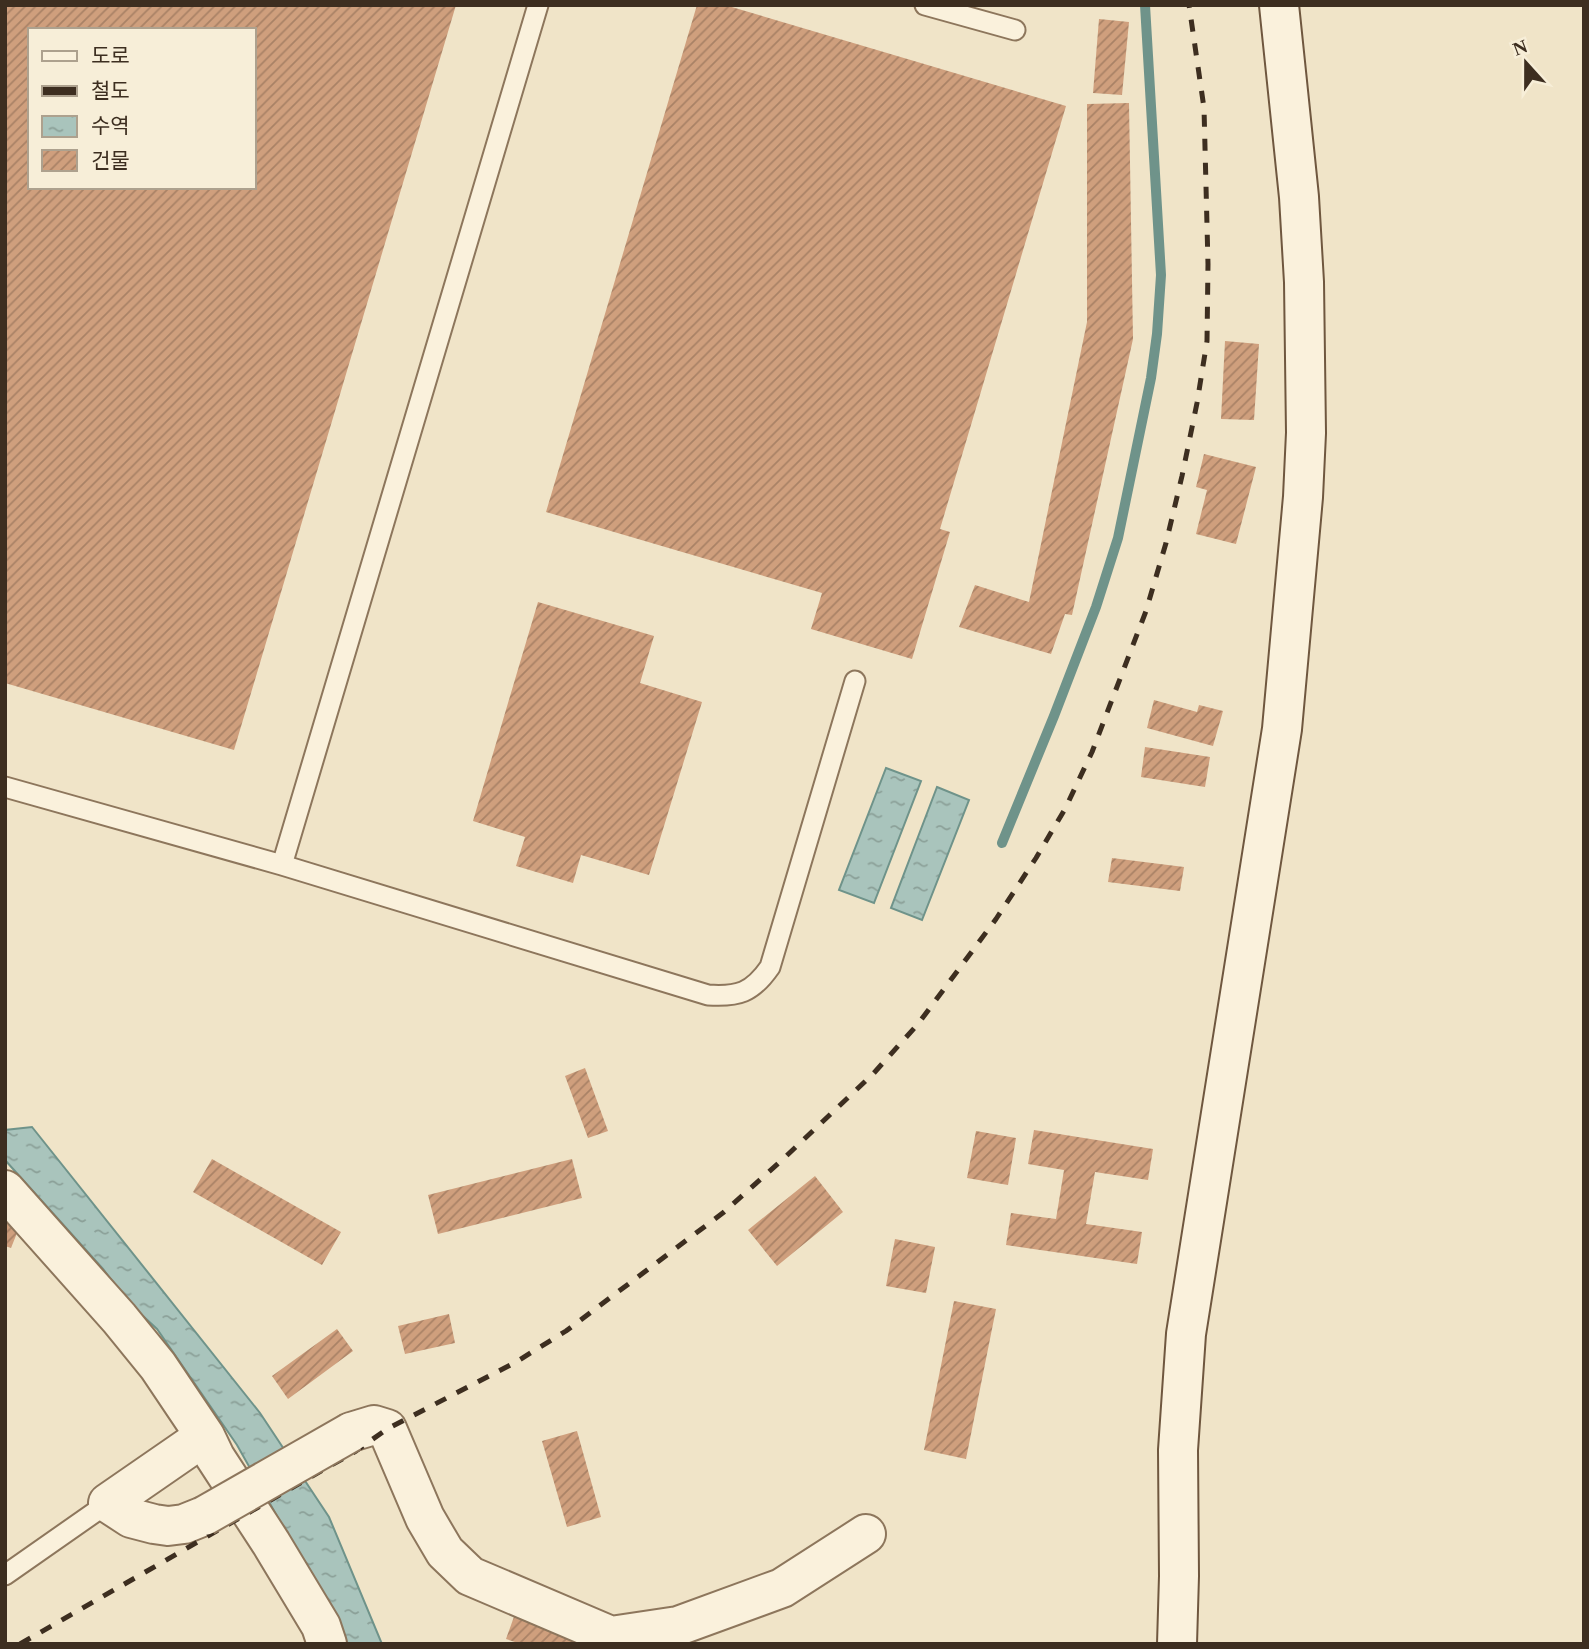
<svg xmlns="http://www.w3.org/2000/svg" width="1589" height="1649" viewBox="0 0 1589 1649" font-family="'Times New Roman','Noto Sans KR',serif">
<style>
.water{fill:url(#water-ripples);stroke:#6f938a;stroke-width:2}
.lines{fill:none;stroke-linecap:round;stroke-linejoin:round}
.stream{stroke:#6f938a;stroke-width:10}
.building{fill:url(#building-hatch);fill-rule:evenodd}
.lane-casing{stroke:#8d765c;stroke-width:23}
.street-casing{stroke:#8d765c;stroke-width:42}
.secondary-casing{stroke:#6f573f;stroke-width:42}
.lane{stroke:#faf1dc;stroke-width:19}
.street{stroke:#faf1dc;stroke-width:38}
.secondary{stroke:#faf1dc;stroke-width:38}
.rail{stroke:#3d2e20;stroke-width:5;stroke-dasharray:12 12;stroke-linecap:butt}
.street-bridge-casing{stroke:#8d765c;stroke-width:42;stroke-linecap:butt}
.street-bridge{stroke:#faf1dc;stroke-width:38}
</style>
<defs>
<pattern id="water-ripples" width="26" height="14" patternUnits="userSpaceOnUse" patternTransform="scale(1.75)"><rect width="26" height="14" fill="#a9c4bc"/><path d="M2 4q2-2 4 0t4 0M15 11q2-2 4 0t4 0" fill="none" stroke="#8ba098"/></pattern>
<pattern id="building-hatch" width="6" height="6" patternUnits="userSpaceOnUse" patternTransform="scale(1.75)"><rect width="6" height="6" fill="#cf9f7d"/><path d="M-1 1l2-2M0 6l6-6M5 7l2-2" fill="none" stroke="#a98266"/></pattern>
</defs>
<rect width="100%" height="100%" fill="#f0e4c8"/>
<path class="water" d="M 886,768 L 921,781 L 874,903 L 839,890 Z
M 937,787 L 969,800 L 922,920 L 891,908 Z
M 32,1127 L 260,1413 L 329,1517 L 382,1644 L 347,1644 L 345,1637 L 237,1445 L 157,1329 L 130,1304 L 103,1269 L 5,1160 L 5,1130 Z"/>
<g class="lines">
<path class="stream" d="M 1002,843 L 1054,716 L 1096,607 L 1118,538 L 1151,378 L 1157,334 L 1161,275 L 1145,5"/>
</g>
<path class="building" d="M 5,5 L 456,5 L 234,750 L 5,683 ZM 30,30 L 254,30 L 254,187 L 30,187 Z
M 697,5 L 725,5 L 1066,106 L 940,529 L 950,532 L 912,659 L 811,629 L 822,593 L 546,512 Z
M 1099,19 L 1129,22 L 1122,95 L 1093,93 Z
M 1129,103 L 1133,339 L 1072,615 L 1065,614 L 1051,654 L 959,627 L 975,585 L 1029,602 L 1087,322 L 1087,104 Z
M 1225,341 L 1259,344 L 1254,420 L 1221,419 Z
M 1204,454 L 1256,467 L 1236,544 L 1196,534 L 1207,490 L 1196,487 Z
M 538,602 L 654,636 L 640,683 L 702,702 L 649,875 L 581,855 L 573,883 L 516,866 L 525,837 L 473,821 Z
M 1154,700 L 1197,712 L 1199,705 L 1223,711 L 1213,746 L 1147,728 Z
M 1145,747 L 1210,757 L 1205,787 L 1141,777 Z
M 1112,858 L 1184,867 L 1180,891 L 1108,882 Z
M 585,1068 L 608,1131 L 588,1138 L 565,1076 Z
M 1034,1130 L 1153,1149 L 1148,1180 L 1095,1172 L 1086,1224 L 1142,1232 L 1137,1264 L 1006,1245 L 1011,1213 L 1056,1219 L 1064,1170 L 1028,1164 Z
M 976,1131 L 1016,1138 L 1008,1185 L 967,1178 Z
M 212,1159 L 341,1232 L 322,1265 L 193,1192 Z
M 572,1159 L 582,1198 L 438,1234 L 428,1195 Z
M 815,1176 L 843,1212 L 777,1266 L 748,1230 Z
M 5,1219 L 17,1233 L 11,1248 L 5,1246 Z
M 895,1239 L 935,1247 L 926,1293 L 886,1286 Z
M 954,1301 L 996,1309 L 966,1459 L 924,1450 Z
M 449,1314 L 455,1343 L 405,1354 L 398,1326 Z
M 337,1329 L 353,1351 L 288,1399 L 272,1376 Z
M 577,1431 L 601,1517 L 567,1527 L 542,1441 Z
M 516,1611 L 596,1644 L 521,1644 L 506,1639 Z"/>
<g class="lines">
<g class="lane-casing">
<path id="lane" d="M 925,5 L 1015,30
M 5,787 L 282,865 L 708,995 C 738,997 752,993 770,967 L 855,681
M 282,865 L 538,5
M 5,1575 L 108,1503"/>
</g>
<g class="street-casing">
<path id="street" d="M 5,1190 L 119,1318 L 158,1366 L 205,1436 L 215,1457 L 271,1543 L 321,1626 L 327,1644
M 351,1432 L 374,1425 L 387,1429 L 425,1518 L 445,1552 L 470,1576 L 611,1636 L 678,1626 L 782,1588 L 866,1534
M 204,1516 L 184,1524 L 168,1526 L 154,1524 L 131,1518 L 108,1503 L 205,1436"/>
</g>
<g class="secondary-casing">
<path id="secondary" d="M 1177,1644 L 1179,1576 L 1178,1450 L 1186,1334 L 1282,729 L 1303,497 L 1306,433 L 1304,282 L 1299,197 L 1279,5"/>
</g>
<use href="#lane" class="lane"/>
<use href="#street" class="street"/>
<use href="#secondary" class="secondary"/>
<path class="rail" d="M 20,1644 L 356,1451 L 387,1429 L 516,1362 L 566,1331 L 724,1212 L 782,1160 L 873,1074 L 918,1024 L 996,919 L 1036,858 L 1065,809 L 1092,752 L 1146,611 L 1166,543 L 1182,476 L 1197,403 L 1207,341 L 1208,264 L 1204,108 L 1189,5"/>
<g class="street-bridge-casing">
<path id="street-bridge" d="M 204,1516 L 351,1432"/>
</g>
<use href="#street-bridge" class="street-bridge"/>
</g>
<rect width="1589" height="1649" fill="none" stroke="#3d2e20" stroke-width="14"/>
<rect x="28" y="28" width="228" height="161" fill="#f7eed8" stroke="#ada18e" stroke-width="2"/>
<rect x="42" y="51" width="35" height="10" fill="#faf1dc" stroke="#ada18e" stroke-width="2"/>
<text x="91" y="63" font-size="21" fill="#3d2e20">도로</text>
<rect x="42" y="86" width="35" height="10" fill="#3d2e20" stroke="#ada18e" stroke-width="2"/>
<text x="91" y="98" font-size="21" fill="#3d2e20">철도</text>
<rect x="42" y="116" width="35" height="21" fill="url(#water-ripples)" stroke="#ada18e" stroke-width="2"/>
<text x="91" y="133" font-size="21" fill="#3d2e20">수역</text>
<rect x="42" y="150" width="35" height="21" fill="url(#building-hatch)" stroke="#ada18e" stroke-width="2"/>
<text x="91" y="168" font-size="21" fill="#3d2e20">건물</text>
<g transform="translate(1526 63) rotate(339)" stroke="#f7eed8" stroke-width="5" paint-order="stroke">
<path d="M0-5L12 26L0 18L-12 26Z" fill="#3d2e20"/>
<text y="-10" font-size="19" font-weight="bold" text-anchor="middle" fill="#3d2e20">N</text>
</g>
</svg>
